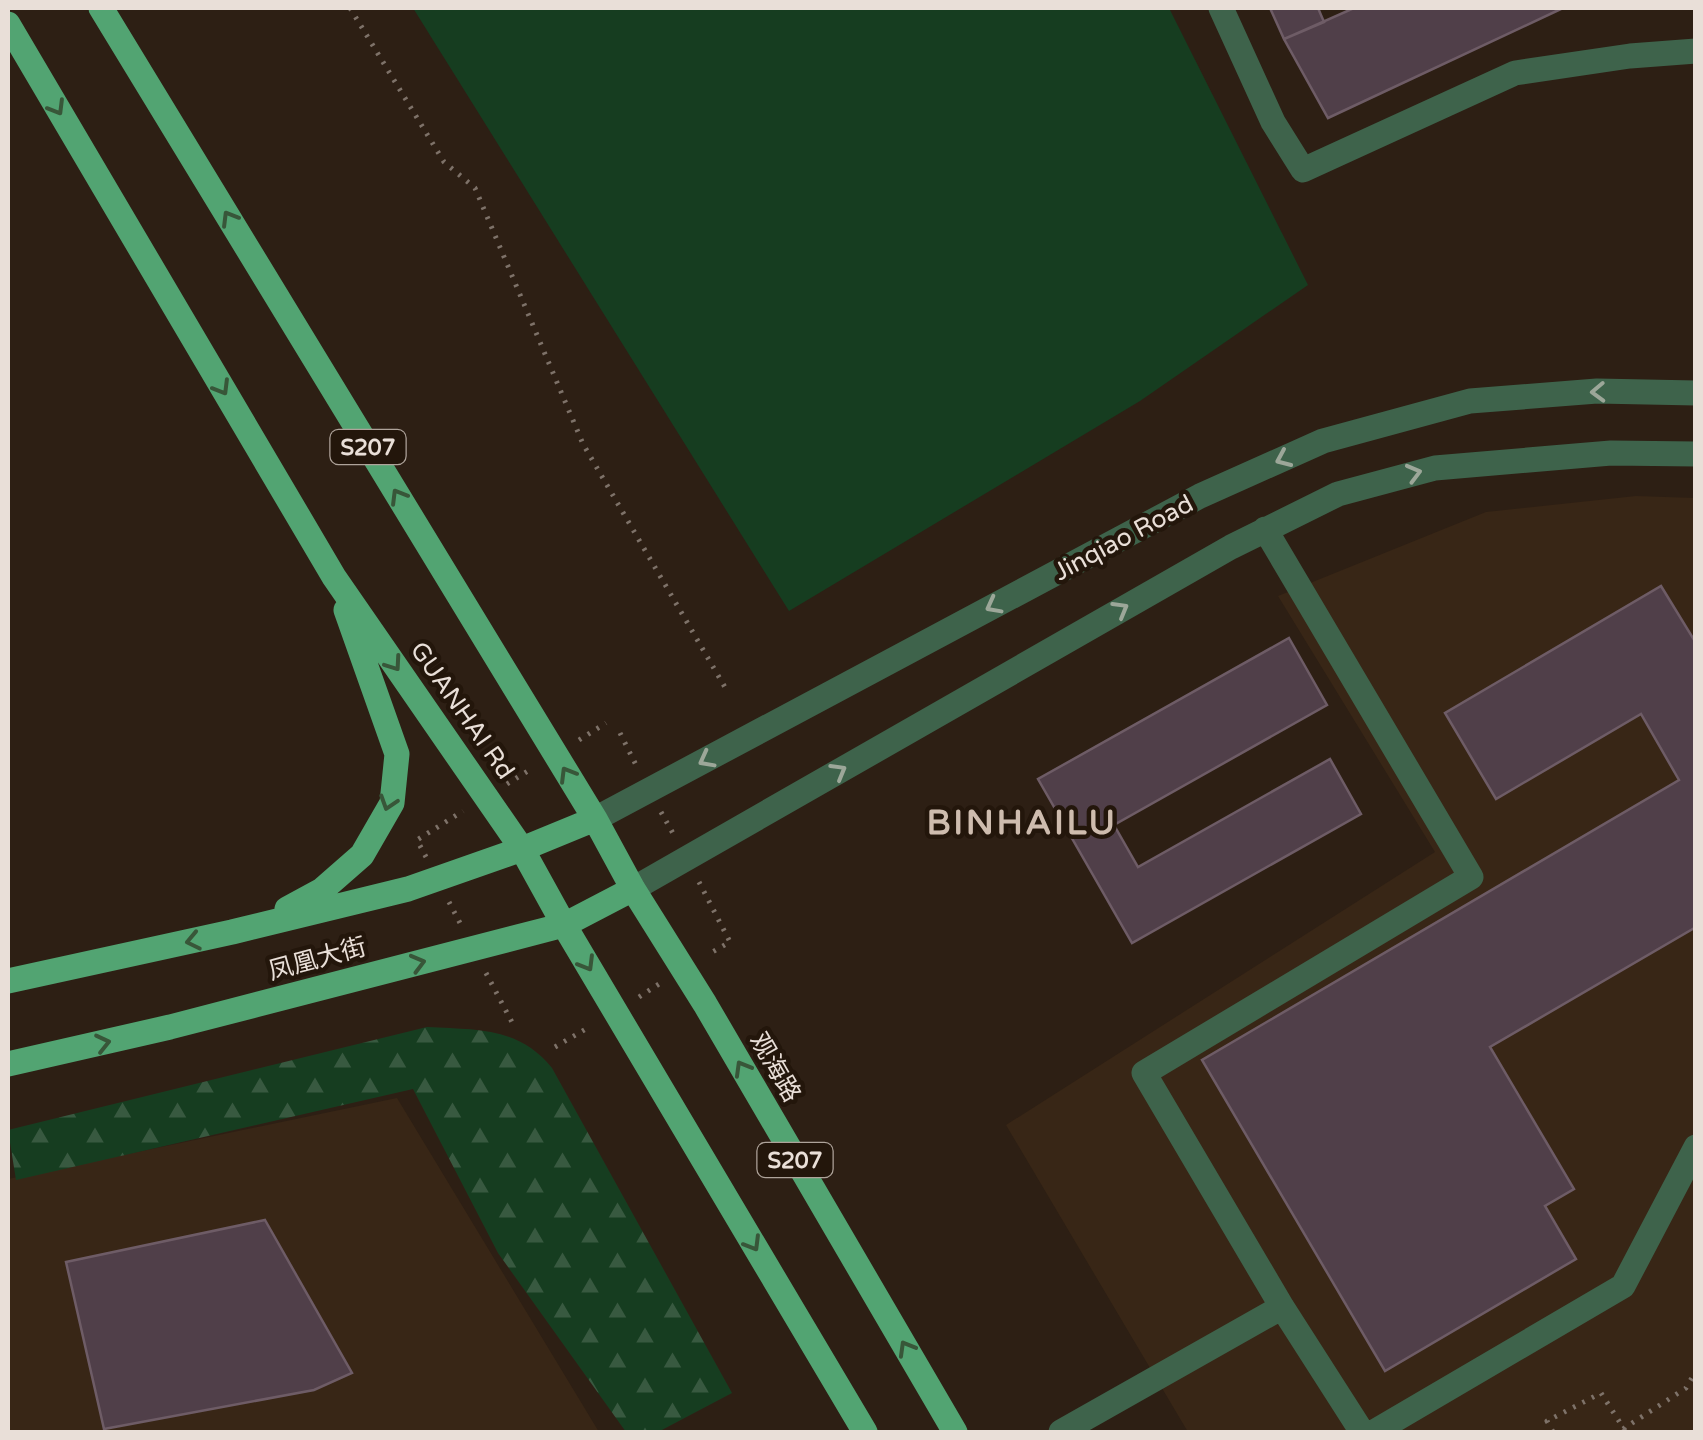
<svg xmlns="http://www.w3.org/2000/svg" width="1703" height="1440" viewBox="0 0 1703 1440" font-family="'Varela Round','Noto Sans SC',sans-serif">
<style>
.built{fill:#382616}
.forest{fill:url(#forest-firs)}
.garden{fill:#163d20}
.building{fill:#503f49;stroke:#6e5c66;stroke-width:2.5}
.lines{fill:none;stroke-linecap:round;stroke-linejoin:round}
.path{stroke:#7e7269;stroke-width:5;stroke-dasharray:2.5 8;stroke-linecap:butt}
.minor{stroke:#3e634b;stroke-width:25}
.major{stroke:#52a472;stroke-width:25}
.oneway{stroke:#385639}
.oneway2{stroke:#9ca799}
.labels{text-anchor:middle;stroke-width:9;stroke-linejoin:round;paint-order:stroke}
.shield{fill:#23160b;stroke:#aea39a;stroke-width:2.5}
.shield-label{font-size:22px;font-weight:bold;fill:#e9dfd8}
.street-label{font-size:25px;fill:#e9dfd8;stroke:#23160b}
.district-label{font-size:35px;font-weight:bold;letter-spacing:2.5px;fill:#cebcae;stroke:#23160b}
</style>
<defs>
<pattern id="forest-firs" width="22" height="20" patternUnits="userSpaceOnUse" patternTransform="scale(2.5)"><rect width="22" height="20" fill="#163d20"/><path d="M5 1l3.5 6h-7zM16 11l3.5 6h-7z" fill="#385940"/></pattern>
</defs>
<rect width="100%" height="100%" fill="#2d1f14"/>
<path class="built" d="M 1636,496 L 1695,498 L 1695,1432 L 1188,1432 L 1006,1125 L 1435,852 L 1278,596 L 1486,512 Z
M 397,1098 L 599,1432 L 8,1432 L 8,1179 Z"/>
<path class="forest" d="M 427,1027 C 476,1030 518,1026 552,1068 L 732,1393 L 658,1432 L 626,1432 L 498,1253 L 413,1089 L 16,1180 L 8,1130 Z"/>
<path class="garden" d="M 413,8 L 1169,8 L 1308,285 L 1140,401 L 789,611 Z"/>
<path class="building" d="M 1270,8 L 1318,8 L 1324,22 L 1284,39 Z
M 1354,8 L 1563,8 L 1328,118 L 1284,39 Z
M 1661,586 L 1696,643 L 1696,927 L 1490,1047 L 1574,1189 L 1545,1206 L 1576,1259 L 1385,1371 L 1202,1060 L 1679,780 L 1641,714 L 1496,799 L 1445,713 Z
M 1289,638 L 1327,705 L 1114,825 L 1138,867 L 1330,759 L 1361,814 L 1132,943 L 1038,779 Z
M 265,1220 L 352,1373 L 314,1390 L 104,1429 L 66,1262 Z"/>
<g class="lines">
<path class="path" d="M 350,8 L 444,162 L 475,188 L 583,444 L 726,689
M 620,733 L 637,767
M 579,740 L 606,723
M 507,784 L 531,769
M 661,812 L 675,837
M 426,857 L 417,840 L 463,811
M 699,882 L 730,942 L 707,955
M 449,902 L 460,923
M 486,973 L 514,1026
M 639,997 L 659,984
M 555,1047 L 591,1026
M 1623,1429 L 1686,1388 L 1696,1371
M 1553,1432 L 1547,1421 L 1601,1393 L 1626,1432"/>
<path class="minor" d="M 1221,8 L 1273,122 L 1303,170 L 1515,73 L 1630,56 L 1696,51
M 1265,529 L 1471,877 L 1144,1073 L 1282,1307 L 1362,1432
M 595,819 L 1200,496 L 1323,441 L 1470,401 L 1597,391 L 1696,393
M 633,889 L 1231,547 L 1338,494 L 1435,468 L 1611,453 L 1696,454
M 1061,1432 L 1282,1307
M 1374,1432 L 1623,1286 L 1696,1147"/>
<path class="major" d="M 101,8 L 595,819 L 633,889 L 705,1004 L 955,1432
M 8,24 L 334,577 L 522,849 L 564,925 L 865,1432
M 287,909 L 322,890 L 362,855 L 392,803 L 397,754 L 346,610
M 8,981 L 232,932 L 408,889 L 522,849 L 595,819
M 8,1064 L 170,1027 L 564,925 L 633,889"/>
</g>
<defs><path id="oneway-chevron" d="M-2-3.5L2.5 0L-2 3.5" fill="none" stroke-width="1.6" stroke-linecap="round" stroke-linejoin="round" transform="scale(2.5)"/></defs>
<g class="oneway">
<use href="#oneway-chevron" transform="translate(57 108) rotate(59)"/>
<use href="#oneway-chevron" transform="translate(229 218) rotate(-121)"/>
<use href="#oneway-chevron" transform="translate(222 388) rotate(59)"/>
<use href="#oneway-chevron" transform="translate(398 496) rotate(-121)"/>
<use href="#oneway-chevron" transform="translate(394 664) rotate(55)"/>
<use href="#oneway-chevron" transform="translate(567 774) rotate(-121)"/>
<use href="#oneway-chevron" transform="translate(388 803) rotate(108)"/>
<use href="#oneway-chevron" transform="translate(193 941) rotate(168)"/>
<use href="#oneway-chevron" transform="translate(418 963) rotate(-15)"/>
<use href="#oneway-chevron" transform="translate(587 964) rotate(59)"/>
<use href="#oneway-chevron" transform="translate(103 1043) rotate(-13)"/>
<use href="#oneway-chevron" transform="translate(742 1068) rotate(-120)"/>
<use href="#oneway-chevron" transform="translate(753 1244) rotate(59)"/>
<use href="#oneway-chevron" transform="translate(906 1348) rotate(-120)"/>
</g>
<g class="oneway2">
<use href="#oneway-chevron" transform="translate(1598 392) rotate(178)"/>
<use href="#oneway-chevron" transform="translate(1283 459) rotate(156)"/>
<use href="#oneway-chevron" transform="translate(1414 473) rotate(-15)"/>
<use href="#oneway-chevron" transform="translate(993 606) rotate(152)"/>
<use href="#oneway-chevron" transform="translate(1121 609) rotate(-30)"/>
<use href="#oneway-chevron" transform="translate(706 760) rotate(152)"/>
<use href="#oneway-chevron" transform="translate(839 771) rotate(-30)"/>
</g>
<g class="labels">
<g class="shield">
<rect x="330.5" y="430" width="75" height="34" rx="8"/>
<rect x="757.5" y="1143" width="75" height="34" rx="8"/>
</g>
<g class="shield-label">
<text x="368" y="455">S207</text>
<text x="795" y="1168">S207</text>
</g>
<g class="street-label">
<text transform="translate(1123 537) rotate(-28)" y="9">Jinqiao Road</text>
<text transform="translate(463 710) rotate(55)" y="9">GUANHAI Rd</text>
<text transform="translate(317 958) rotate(-15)" y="9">凤凰大街</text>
<text transform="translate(776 1067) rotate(60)" y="9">观海路</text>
</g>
<g class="district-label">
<text x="1022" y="834">BINHAILU</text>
</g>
</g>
<rect width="1703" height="1440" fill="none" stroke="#e9dfd8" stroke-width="20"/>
</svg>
